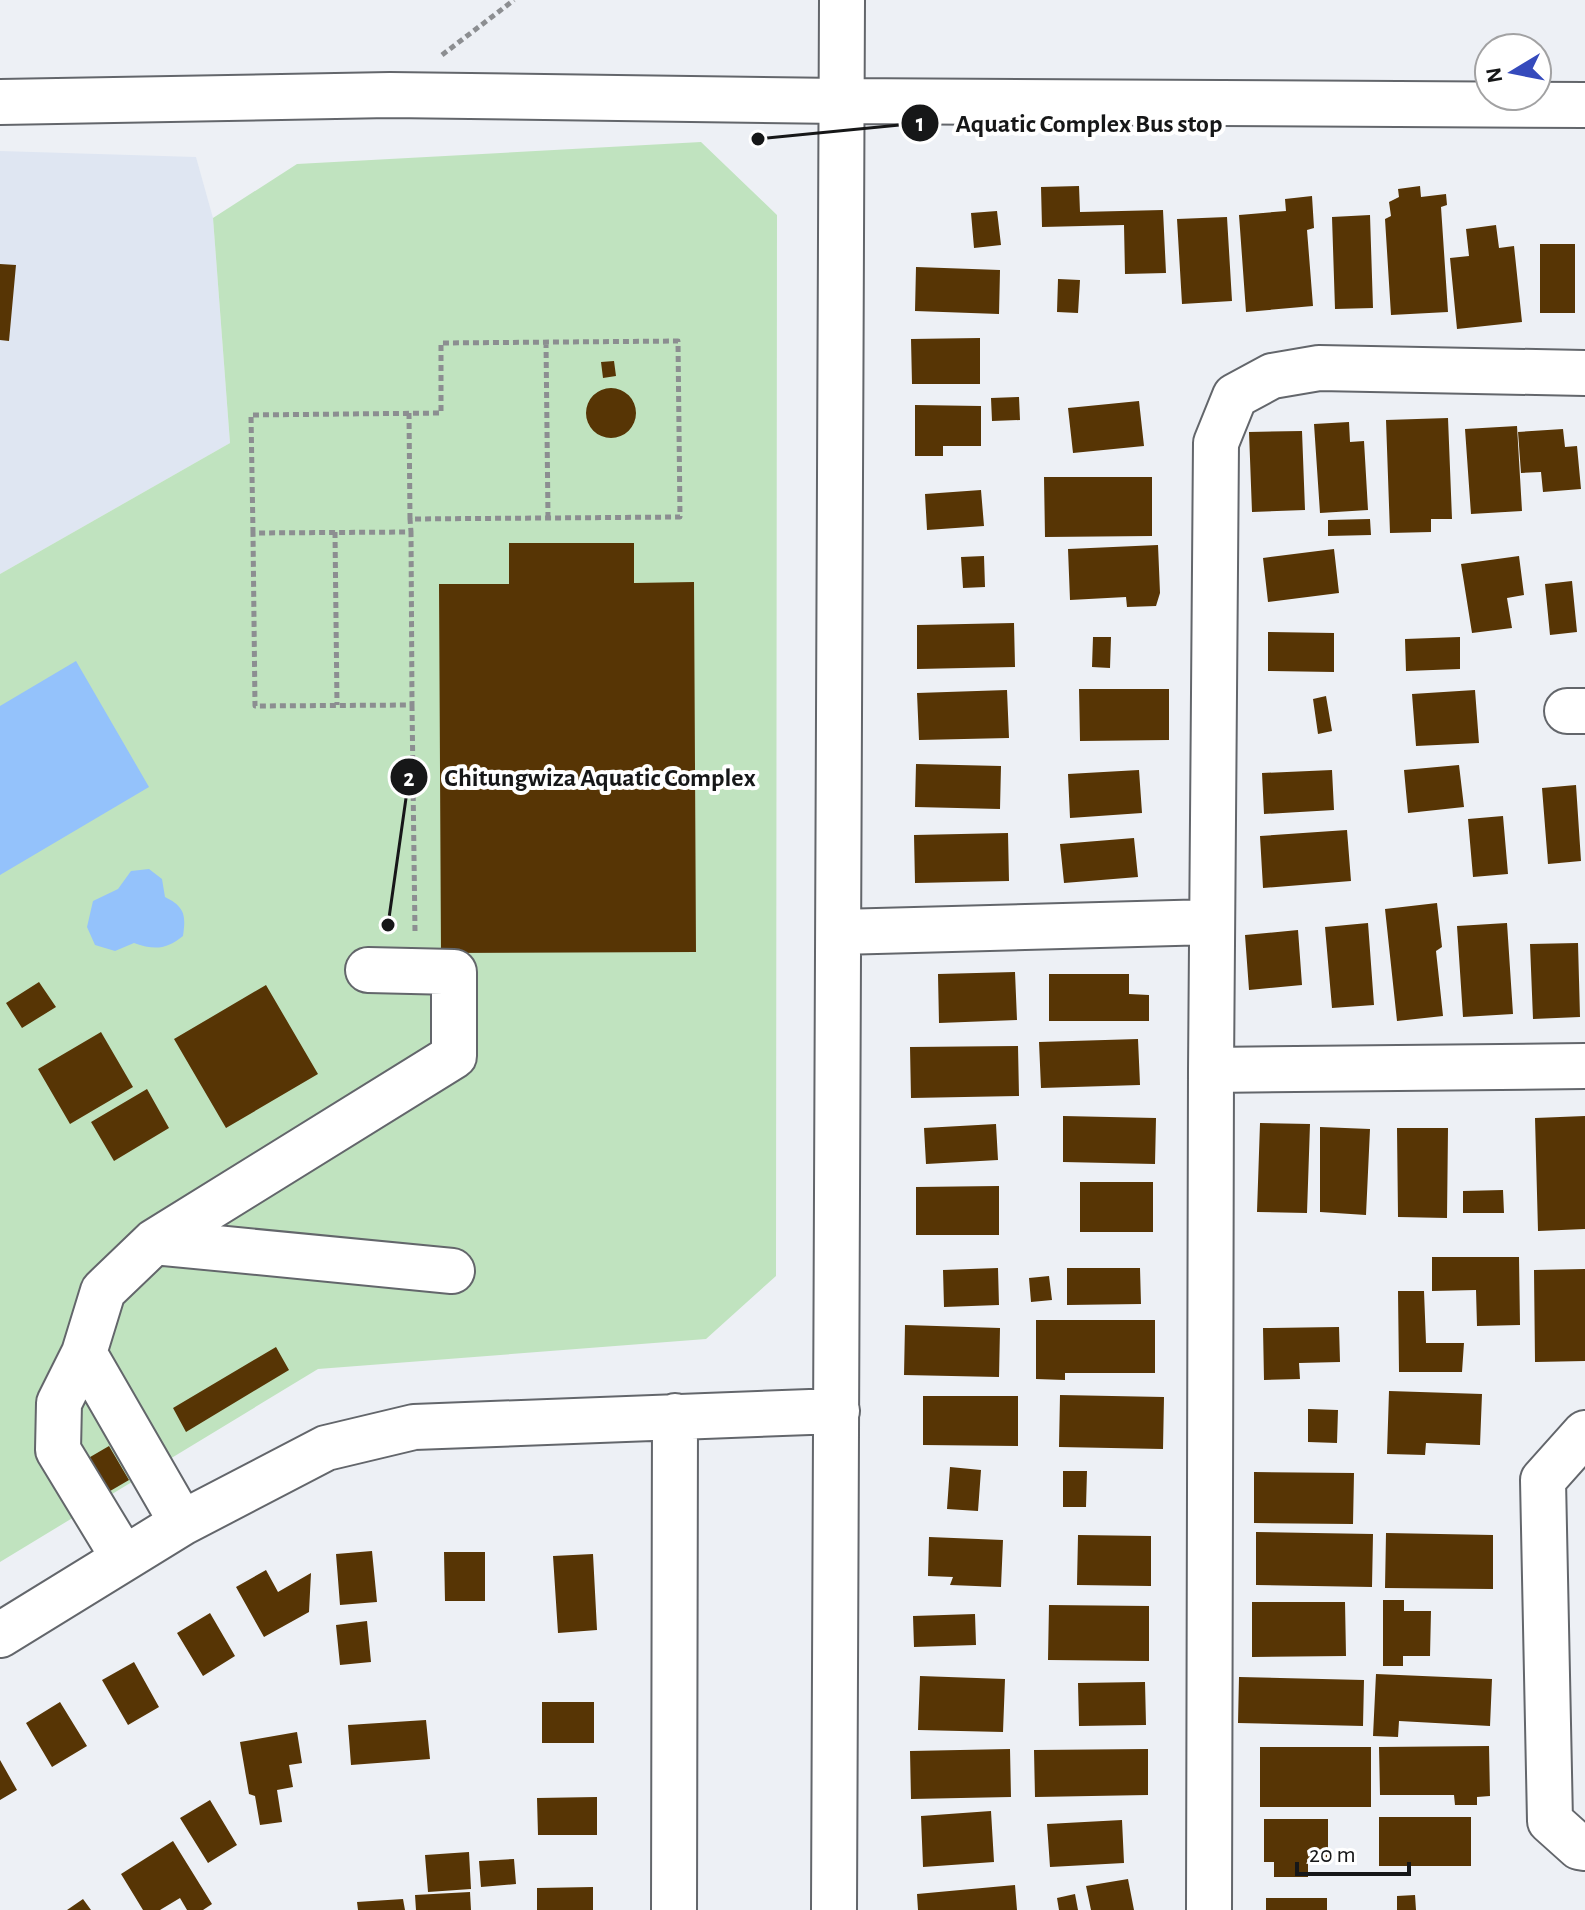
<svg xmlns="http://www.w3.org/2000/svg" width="1585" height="1910" viewBox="0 0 1585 1910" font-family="'Alegreya Sans',sans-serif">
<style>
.built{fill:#dfe6f2}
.green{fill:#c0e3bf}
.water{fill:#94c2fb}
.building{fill:#573505}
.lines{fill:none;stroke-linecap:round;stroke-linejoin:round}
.minor-casing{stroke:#63666b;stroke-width:48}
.path{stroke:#8c8e91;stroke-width:5;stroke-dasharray:6 4;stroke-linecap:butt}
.minor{stroke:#fff;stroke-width:44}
.leader{fill:none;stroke:#161718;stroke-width:3}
.callout-dot{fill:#161718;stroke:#fff;stroke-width:3}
.mark-label{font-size:24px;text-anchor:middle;font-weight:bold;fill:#fff}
.callout-label{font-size:26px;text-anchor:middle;font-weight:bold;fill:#161718;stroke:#fff;stroke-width:8;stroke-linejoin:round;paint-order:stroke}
</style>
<rect width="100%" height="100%" fill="#edf0f5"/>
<path class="built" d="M 0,151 L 196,157 L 213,218 L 230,443 L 0,574 Z"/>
<path class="green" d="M 701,142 L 777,215 L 776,1276 L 706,1339 L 318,1369 L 0,1562 L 0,574 L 230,443 L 213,218 L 297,164 Z"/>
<path class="water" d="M 76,661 L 149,787 L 0,875 L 0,706 Z
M 149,869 L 162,879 L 165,897 C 185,907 186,915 183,936 C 166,950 154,950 134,943 L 115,951 L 95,945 L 87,927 L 93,901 L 118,889 L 131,871 Z"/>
<path class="building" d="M 1079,186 L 1080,212 L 1163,210 L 1166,273 L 1125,274 L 1124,225 L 1042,227 L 1041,187 Z
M 1420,186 L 1421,197 L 1446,194 L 1447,205 L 1441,207 L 1448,312 L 1391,315 L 1385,219 L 1391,216 L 1389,202 L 1399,197 L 1398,189 Z
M 1312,196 L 1314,228 L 1307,230 L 1313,306 L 1246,312 L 1239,215 L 1286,211 L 1285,199 Z
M 997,211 L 1001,245 L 974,248 L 971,213 Z
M 1370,215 L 1373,308 L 1335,309 L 1332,217 Z
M 1227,217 L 1232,301 L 1182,304 L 1177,219 Z
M 1496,225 L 1499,248 L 1514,246 L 1522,322 L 1457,329 L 1450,258 L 1469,256 L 1466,229 Z
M 1540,244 L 1575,244 L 1575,313 L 1540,313 Z
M 0,264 L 16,265 L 9,341 L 0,340 Z
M 916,267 L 1000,270 L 999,314 L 915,311 Z
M 1058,279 L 1080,280 L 1078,313 L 1057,312 Z
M 980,338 L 980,384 L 912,384 L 911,339 Z
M 614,361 L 616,376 L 603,378 L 601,362 Z
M586 413a25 25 0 1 1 50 0a25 25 0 1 1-50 0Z
M 1019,397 L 1020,420 L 992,421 L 991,398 Z
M 1139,401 L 1144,446 L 1073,453 L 1068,408 Z
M 915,405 L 981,406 L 981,446 L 943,446 L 943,456 L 915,456 Z
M 1448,418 L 1452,519 L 1431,519 L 1431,532 L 1390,533 L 1386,420 Z
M 1349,422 L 1350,442 L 1364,441 L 1368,510 L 1320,513 L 1314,424 Z
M 1517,426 L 1522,511 L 1471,514 L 1465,429 Z
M 1563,429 L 1565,447 L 1577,446 L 1581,489 L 1543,492 L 1541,472 L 1521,473 L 1518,432 Z
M 1302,431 L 1305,510 L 1252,512 L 1249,432 Z
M 1044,477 L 1152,477 L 1152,536 L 1045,537 Z
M 981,490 L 984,526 L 927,530 L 925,494 Z
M 1370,519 L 1371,535 L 1328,536 L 1328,520 Z
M 509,543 L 634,543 L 634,583 L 694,582 L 696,952 L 441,953 L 439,584 L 509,584 Z
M 1158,545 L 1160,593 L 1156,606 L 1127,607 L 1126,597 L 1070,600 L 1068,549 Z
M 1334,549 L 1339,593 L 1268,602 L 1263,558 Z
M 984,556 L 985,587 L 963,588 L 961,557 Z
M 1519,556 L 1524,595 L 1507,598 L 1512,628 L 1472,633 L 1461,564 Z
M 1572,581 L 1577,632 L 1550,635 L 1545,584 Z
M 1014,623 L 1015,667 L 917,669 L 917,625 Z
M 1268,632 L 1334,633 L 1334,672 L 1268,671 Z
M 1093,637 L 1111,637 L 1110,668 L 1092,667 Z
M 1460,637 L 1460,669 L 1406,671 L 1405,639 Z
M 1079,689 L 1169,689 L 1169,740 L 1080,741 Z
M 1007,690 L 1009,738 L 919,740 L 917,693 Z
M 1475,690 L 1479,743 L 1416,746 L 1412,694 Z
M 1326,696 L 1332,731 L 1318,734 L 1313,699 Z
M 916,764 L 1001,766 L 1000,809 L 915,807 Z
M 1459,765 L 1464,807 L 1408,813 L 1404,770 Z
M 1139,770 L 1142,813 L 1070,818 L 1068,774 Z
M 1332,770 L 1334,810 L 1264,814 L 1262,773 Z
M 1576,785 L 1581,861 L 1548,864 L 1542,788 Z
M 1503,816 L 1508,874 L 1473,877 L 1468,819 Z
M 1347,830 L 1351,881 L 1263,888 L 1260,836 Z
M 1008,833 L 1009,881 L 915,883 L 914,835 Z
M 1134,838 L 1138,877 L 1064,883 L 1060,844 Z
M 1437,903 L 1442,947 L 1436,951 L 1443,1016 L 1397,1021 L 1385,909 Z
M 1368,923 L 1374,1005 L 1332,1008 L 1325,927 Z
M 1507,923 L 1513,1014 L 1463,1017 L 1457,926 Z
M 1298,930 L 1302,985 L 1249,990 L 1245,935 Z
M 1578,943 L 1580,1017 L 1533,1019 L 1530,944 Z
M 1015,972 L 1017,1020 L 939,1023 L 938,974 Z
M 1049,974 L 1129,974 L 1129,994 L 1149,995 L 1149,1021 L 1049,1021 Z
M 39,982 L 56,1007 L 22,1028 L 6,1003 Z
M 266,985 L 318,1074 L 226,1128 L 174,1039 Z
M 101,1032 L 133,1087 L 70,1124 L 38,1069 Z
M 1138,1039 L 1140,1085 L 1041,1088 L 1039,1042 Z
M 1018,1046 L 1019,1096 L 911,1098 L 910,1047 Z
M 147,1089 L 169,1128 L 114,1161 L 91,1122 Z
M 1063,1116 L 1156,1118 L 1155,1164 L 1063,1162 Z
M 1585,1116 L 1585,1229 L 1538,1231 L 1535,1118 Z
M 1260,1123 L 1310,1124 L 1307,1213 L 1257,1212 Z
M 996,1124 L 998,1160 L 926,1164 L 924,1128 Z
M 1320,1127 L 1370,1129 L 1366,1215 L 1320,1212 Z
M 1397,1128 L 1448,1128 L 1447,1218 L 1398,1217 Z
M 1080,1182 L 1153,1182 L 1153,1232 L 1080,1232 Z
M 999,1186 L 999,1235 L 916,1235 L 916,1187 Z
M 1503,1190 L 1504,1213 L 1463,1213 L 1463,1191 Z
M 1432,1257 L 1519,1257 L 1520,1325 L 1477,1326 L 1476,1290 L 1432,1291 Z
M 998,1268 L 999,1305 L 944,1307 L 943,1270 Z
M 1067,1268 L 1140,1268 L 1141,1304 L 1067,1305 Z
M 1585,1269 L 1585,1361 L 1535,1362 L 1534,1270 Z
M 1049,1276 L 1052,1300 L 1031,1302 L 1029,1278 Z
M 1398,1291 L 1424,1291 L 1426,1343 L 1464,1343 L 1462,1372 L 1399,1372 Z
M 1036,1320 L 1155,1320 L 1155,1373 L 1065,1373 L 1065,1380 L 1036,1379 Z
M 905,1325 L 1000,1328 L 999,1377 L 904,1375 Z
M 1339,1327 L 1340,1362 L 1299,1363 L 1300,1379 L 1264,1380 L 1263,1328 Z
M 276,1347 L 289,1370 L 186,1432 L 173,1408 Z
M 1389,1391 L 1482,1394 L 1480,1445 L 1426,1443 L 1425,1455 L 1387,1454 Z
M 1060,1395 L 1164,1397 L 1163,1449 L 1059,1447 Z
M 923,1396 L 1018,1396 L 1018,1446 L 923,1445 Z
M 1308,1409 L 1338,1410 L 1337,1443 L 1308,1442 Z
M 109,1446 L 129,1480 L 105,1494 L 85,1460 Z
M 950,1467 L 981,1470 L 978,1511 L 947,1509 Z
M 1063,1471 L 1087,1471 L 1086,1507 L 1063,1507 Z
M 1254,1472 L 1354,1473 L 1353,1524 L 1254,1523 Z
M 1256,1532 L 1373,1534 L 1372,1587 L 1256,1585 Z
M 1386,1533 L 1493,1535 L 1493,1589 L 1385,1588 Z
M 1078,1535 L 1151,1536 L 1151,1586 L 1077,1585 Z
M 929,1537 L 1003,1540 L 1001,1587 L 950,1585 L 953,1577 L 928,1576 Z
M 372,1551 L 377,1602 L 340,1605 L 336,1554 Z
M 444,1552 L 485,1552 L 485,1601 L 445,1601 Z
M 593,1554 L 597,1630 L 558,1633 L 553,1556 Z
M 266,1570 L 278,1592 L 311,1573 L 309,1612 L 264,1637 L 236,1587 Z
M 1383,1600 L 1404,1600 L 1404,1611 L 1431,1611 L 1430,1656 L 1403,1656 L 1403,1666 L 1383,1666 Z
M 1252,1602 L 1345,1602 L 1346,1656 L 1252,1657 Z
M 1049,1605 L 1149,1606 L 1149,1661 L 1048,1660 Z
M 210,1613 L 235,1656 L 203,1676 L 177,1633 Z
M 975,1614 L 976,1645 L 914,1647 L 913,1616 Z
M 367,1621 L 371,1662 L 340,1665 L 336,1625 Z
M 134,1662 L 159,1707 L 128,1725 L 102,1680 Z
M 1376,1674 L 1492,1679 L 1490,1726 L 1399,1721 L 1398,1737 L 1373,1736 Z
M 920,1676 L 1005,1679 L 1003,1732 L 918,1730 Z
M 1239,1677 L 1364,1680 L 1363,1726 L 1238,1723 Z
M 1145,1682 L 1146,1725 L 1079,1726 L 1078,1683 Z
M 60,1702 L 87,1746 L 52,1767 L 26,1723 Z
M 542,1702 L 594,1702 L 594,1743 L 542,1743 Z
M 426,1720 L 430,1759 L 351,1765 L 348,1725 Z
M 297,1732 L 302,1763 L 289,1765 L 293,1787 L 277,1790 L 282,1822 L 260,1825 L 255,1796 L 249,1794 L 240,1742 Z
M 1489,1746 L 1490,1796 L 1477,1797 L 1477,1805 L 1455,1805 L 1454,1795 L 1380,1795 L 1379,1747 Z
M 1260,1747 L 1371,1747 L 1371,1807 L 1260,1807 Z
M 1010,1749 L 1011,1797 L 911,1799 L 910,1751 Z
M 1148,1749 L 1148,1795 L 1035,1797 L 1034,1750 Z
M 0,1760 L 17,1790 L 0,1800 Z
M 597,1797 L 597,1835 L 538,1835 L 537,1798 Z
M 210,1800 L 237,1845 L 208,1863 L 180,1818 Z
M 991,1811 L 994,1862 L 923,1867 L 921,1816 Z
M 1379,1817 L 1471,1817 L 1471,1866 L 1379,1866 Z
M 1264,1819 L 1328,1819 L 1328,1863 L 1308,1863 L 1308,1877 L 1274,1877 L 1274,1862 L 1264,1862 Z
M 1122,1820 L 1124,1863 L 1050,1867 L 1047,1824 Z
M 173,1841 L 212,1904 L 203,1910 L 187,1910 L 180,1898 L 160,1910 L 143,1910 L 121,1874 Z
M 469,1852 L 471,1889 L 428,1892 L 425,1855 Z
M 514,1859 L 516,1884 L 481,1887 L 479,1861 Z
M 1128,1879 L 1134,1910 L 1091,1910 L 1086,1886 Z
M 1015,1885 L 1017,1910 L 918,1910 L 917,1894 Z
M 593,1887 L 593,1910 L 537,1910 L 537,1888 Z
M 470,1892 L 471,1910 L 416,1910 L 415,1895 Z
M 1075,1894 L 1078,1910 L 1059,1910 L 1057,1898 Z
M 1415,1895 L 1416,1910 L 1397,1910 L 1397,1896 Z
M 1266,1898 L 1327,1898 L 1327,1910 L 1266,1910 Z
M 83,1899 L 91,1910 L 67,1910 Z
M 403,1899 L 405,1910 L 358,1910 L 357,1902 Z"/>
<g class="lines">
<g class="minor-casing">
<path id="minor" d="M 0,102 L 390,95 L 840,101 L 1585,105
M 1567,711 L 1585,711
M 839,932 L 1212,922
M 1211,1070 L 1585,1066
M 154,1242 L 452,1271
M 84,1353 L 182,1523
M 1585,1433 L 1543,1480 L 1550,1821 L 1579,1847 L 1585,1848
M 123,1557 L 58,1450 L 59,1403 L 84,1353 L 103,1291 L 154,1242 L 454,1056 L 454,972 L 368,970
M 0,1635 L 182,1523 L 326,1448 L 414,1427 L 837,1411
M 674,1910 L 675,1416
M 834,1910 L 842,0
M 1209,1910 L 1211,1070 L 1216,443 L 1235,396 L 1272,376 L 1319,368 L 1585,373"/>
</g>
<path class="path" d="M 442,55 L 514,0
M 546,342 L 548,518
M 409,413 L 410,519
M 335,532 L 337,705
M 253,533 L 251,415 L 441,413 L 441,343 L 678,341 L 680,517 L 410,519 L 411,532 L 253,533 L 255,706 L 412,705 L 411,532
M 412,705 L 415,932"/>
<use href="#minor" class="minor"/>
</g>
<path class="leader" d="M758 139L920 123M388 925L409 777"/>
<g class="callout-dot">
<circle cx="758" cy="139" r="8"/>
<circle cx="388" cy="925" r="8"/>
<circle cx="920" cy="123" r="20"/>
<circle cx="409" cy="777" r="20"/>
</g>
<g class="mark-label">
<text x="920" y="131">1</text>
<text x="409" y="786">2</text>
</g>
<g class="callout-label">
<text x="1089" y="132">Aquatic Complex Bus stop</text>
<text x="600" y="786">Chitungwiza Aquatic Complex</text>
</g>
<g transform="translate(1513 72) rotate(260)"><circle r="38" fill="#ffffff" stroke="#a2a2a3" stroke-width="2"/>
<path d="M0-6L14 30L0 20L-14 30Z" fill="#354abc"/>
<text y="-12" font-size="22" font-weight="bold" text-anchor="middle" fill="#161718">N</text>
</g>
<path d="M1297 1862v12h112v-12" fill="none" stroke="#161718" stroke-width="4"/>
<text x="1309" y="1862" font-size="24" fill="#161718" stroke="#ffffff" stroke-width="6" paint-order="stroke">20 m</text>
</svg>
